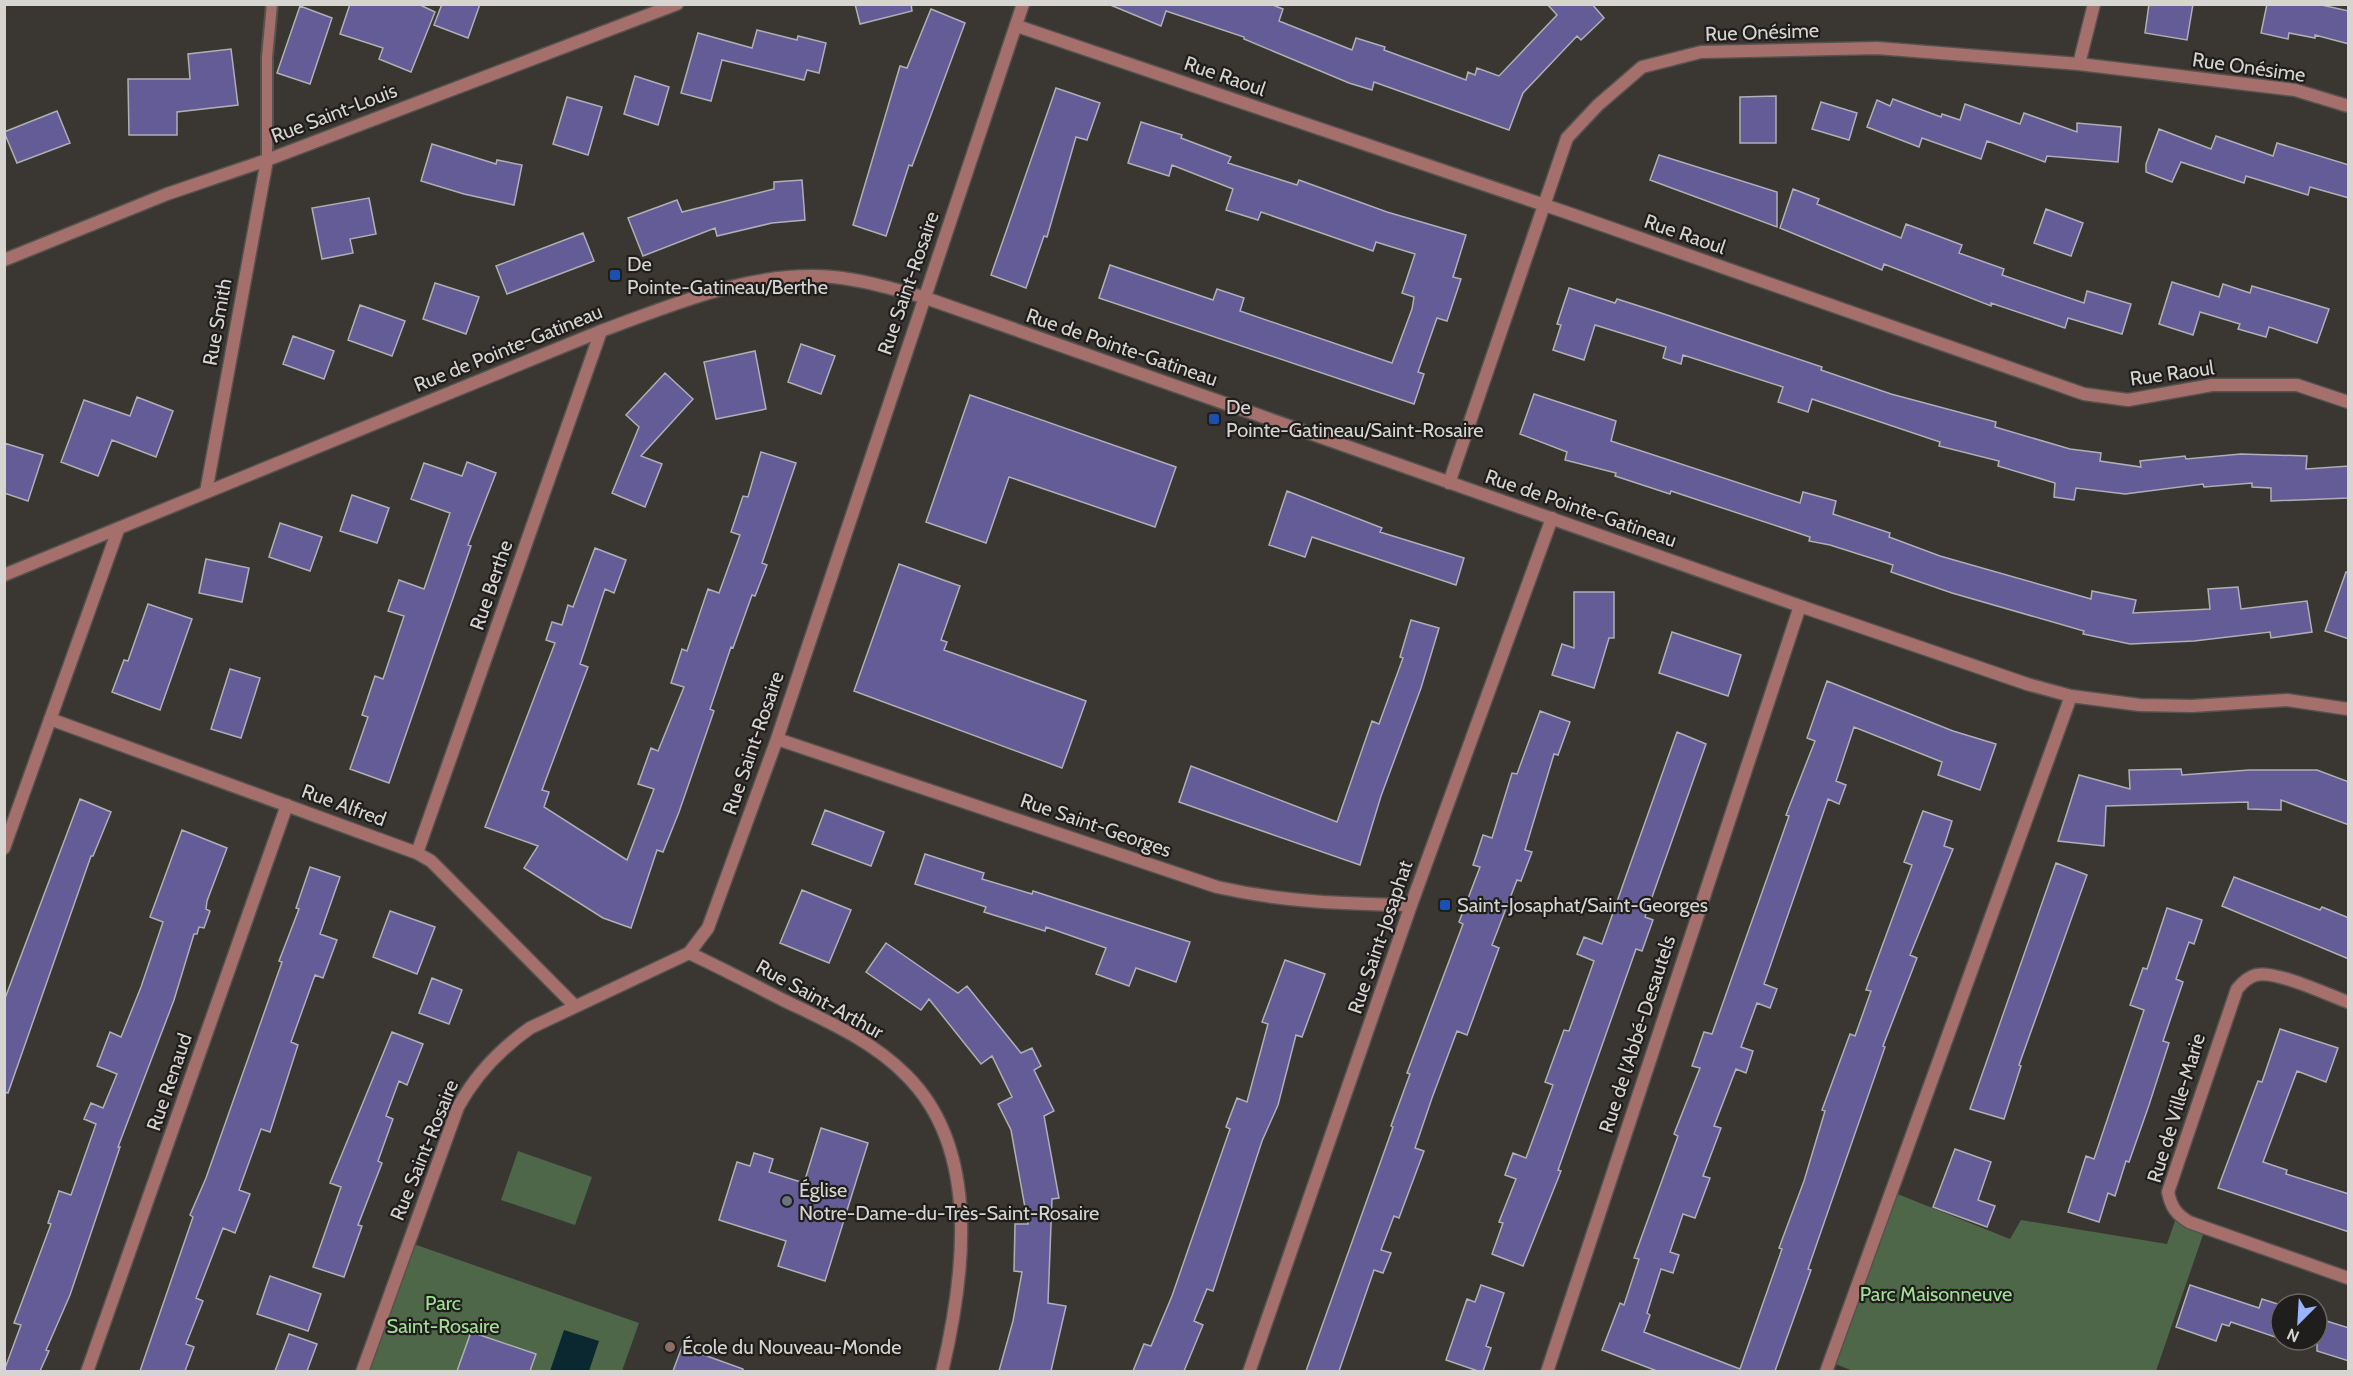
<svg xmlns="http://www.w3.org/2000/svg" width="2353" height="1376" viewBox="0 0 2353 1376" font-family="Cabin,sans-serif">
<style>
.green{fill:#4e6749}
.water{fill:#0b272f}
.building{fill:#635c96;stroke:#afafb5;stroke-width:1.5}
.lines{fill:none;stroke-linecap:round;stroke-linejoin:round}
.service-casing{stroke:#56534f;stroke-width:14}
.minor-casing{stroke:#56534f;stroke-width:15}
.tertiary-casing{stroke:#56534f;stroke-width:15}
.service{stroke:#a5706c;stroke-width:10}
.minor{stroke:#a5706c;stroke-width:12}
.tertiary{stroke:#a5706c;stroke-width:12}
.transit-dot{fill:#1a4fb4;stroke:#201e1c;stroke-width:2}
.worship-dot{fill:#6b7280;stroke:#201e1c;stroke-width:2}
.education-dot{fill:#8d6e63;stroke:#201e1c;stroke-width:2}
.labels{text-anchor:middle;stroke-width:4.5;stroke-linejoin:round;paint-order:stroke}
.street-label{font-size:20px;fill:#d6d5d2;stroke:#201e1c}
.poi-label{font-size:20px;fill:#d6d5d2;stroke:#201e1c;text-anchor:start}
.park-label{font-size:20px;fill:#a1e095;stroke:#201e1c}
</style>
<rect width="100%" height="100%" fill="#3a3732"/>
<path class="green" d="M 518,1151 L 592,1177 L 575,1225 L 501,1200 Z
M 1890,1191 L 2010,1239 L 2021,1220 L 2167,1244 L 2177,1215 L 2205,1229 L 2156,1371 L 1856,1372 L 1830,1362 Z
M 408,1242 L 639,1323 L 622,1371 L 362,1372 Z"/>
<path class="water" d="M 564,1330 L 599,1341 L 589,1371 L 550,1371 Z"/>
<path class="building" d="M 350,4 L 418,4 L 435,12 L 411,72 L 379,59 L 383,48 L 340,34 Z
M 442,4 L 480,4 L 468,38 L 434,25 Z
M 855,4 L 911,4 L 912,11 L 860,24 Z
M 1108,4 L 1270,4 L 1283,9 L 1279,21 L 1352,50 L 1356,38 L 1385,47 L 1384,50 L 1466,80 L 1468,72 L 1475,75 L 1477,68 L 1499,76 L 1557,15 L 1547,4 L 1592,4 L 1604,18 L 1581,40 L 1577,36 L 1523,93 L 1509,130 L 1374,82 L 1372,90 L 1349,83 L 1244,39 L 1244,37 L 1166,11 L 1161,26 Z
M 2149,4 L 2193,4 L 2187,40 L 2145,33 Z
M 2267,4 L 2317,4 L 2349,11 L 2349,44 L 2315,35 L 2315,38 L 2289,33 L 2288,39 L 2261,33 Z
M 300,6 L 332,18 L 310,84 L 277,73 Z
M 931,9 L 965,23 L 912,166 L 909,165 L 886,236 L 853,225 L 900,66 L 907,68 Z
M 757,30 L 797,40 L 798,36 L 826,43 L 819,73 L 807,70 L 804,80 L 722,60 L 711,101 L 681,93 L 698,33 L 752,48 Z
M 231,49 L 238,105 L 177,112 L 177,135 L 129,135 L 128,79 L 190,79 L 188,54 Z
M 635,76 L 669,87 L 658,125 L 624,114 Z
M 1056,88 L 1100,103 L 1087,140 L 1076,137 L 1047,237 L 1044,236 L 1026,288 L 991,275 Z
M 1776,96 L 1776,143 L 1740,143 L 1740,97 Z
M 567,97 L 602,107 L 588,155 L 553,144 Z
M 1893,99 L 1941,117 L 1942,114 L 1960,120 L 1965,104 L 2020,124 L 2024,113 L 2077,132 L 2077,123 L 2121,127 L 2118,162 L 2047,156 L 2045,162 L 1987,141 L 1981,159 L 1922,138 L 1919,147 L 1867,127 L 1877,100 L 1890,106 Z
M 1821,102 L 1857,113 L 1849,140 L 1812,129 Z
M 57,111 L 70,143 L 17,163 L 4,132 Z
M 1141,122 L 1182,135 L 1181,138 L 1231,157 L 1228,163 L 1297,185 L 1299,180 L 1387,212 L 1466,235 L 1453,277 L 1461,279 L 1447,321 L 1437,318 L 1418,372 L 1424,374 L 1414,404 L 1099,298 L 1110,265 L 1213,300 L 1217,289 L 1244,298 L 1240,311 L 1392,363 L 1412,309 L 1414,297 L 1402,293 L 1415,254 L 1376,242 L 1373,251 L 1261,212 L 1258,220 L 1226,210 L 1233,189 L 1172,165 L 1169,176 L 1128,163 Z
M 2159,129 L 2211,149 L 2216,136 L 2273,156 L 2277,143 L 2349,165 L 2349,198 L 2310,187 L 2308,195 L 2246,176 L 2244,183 L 2181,162 L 2172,182 L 2146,172 L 2146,164 Z
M 432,144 L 496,164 L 497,160 L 522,165 L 514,205 L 464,194 L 421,181 Z
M 1659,155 L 1777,192 L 1777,227 L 1650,180 Z
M 802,180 L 805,220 L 772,223 L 717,236 L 715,228 L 643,256 L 628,218 L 677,200 L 682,212 L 774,189 L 774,182 Z
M 1793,189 L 1819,199 L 1817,204 L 1901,238 L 1906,224 L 1962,245 L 1959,253 L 2004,269 L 2002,275 L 2084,303 L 2087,291 L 2131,304 L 2122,334 L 2068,318 L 2065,328 L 1991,303 L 1991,306 L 1884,264 L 1882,270 L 1780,228 Z
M 369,198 L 376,234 L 350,239 L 353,253 L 322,259 L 312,208 Z
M 2046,209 L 2083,223 L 2071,256 L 2034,243 Z
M 583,233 L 594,261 L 507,294 L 496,266 Z
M 2172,282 L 2219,297 L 2223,284 L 2250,293 L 2252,286 L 2329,309 L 2317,343 L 2269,327 L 2266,337 L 2238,329 L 2240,324 L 2200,312 L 2193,335 L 2159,324 Z
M 435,283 L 479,297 L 466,334 L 423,319 Z
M 1569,288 L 1615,303 L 1617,299 L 1661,313 L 1822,367 L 1821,370 L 1891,394 L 1996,422 L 1995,427 L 2070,449 L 2101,453 L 2100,461 L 2141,467 L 2140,461 L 2185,456 L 2186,459 L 2241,454 L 2307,456 L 2306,469 L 2349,466 L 2349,498 L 2271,501 L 2271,488 L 2252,487 L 2252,483 L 2204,487 L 2203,484 L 2125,494 L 2076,488 L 2074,500 L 2054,497 L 2055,483 L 1998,466 L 1999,461 L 1939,446 L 1940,442 L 1812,399 L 1808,412 L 1778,402 L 1783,387 L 1683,355 L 1681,364 L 1663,358 L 1666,347 L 1595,325 L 1584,360 L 1553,350 L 1561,325 L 1557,324 Z
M 360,305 L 405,321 L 392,356 L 348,340 Z
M 293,336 L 334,351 L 324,379 L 283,364 Z
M 801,344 L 835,356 L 821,394 L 788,382 Z
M 755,351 L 766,409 L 716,419 L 704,362 Z
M 665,373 L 693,399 L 641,456 L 662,464 L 645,507 L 612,493 L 639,427 L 626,415 Z
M 1534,394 L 1616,421 L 1611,441 L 1800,503 L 1803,492 L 1836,501 L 1833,514 L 1890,533 L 1889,537 L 1940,556 L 2091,599 L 2092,591 L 2136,600 L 2133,613 L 2210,609 L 2208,589 L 2238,587 L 2241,609 L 2307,601 L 2312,632 L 2271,638 L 2270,632 L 2194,641 L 2130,644 L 2083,634 L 2084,631 L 1952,593 L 1891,572 L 1893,565 L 1830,545 L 1809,541 L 1810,537 L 1671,491 L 1670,494 L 1615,476 L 1616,473 L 1565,460 L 1567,452 L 1520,434 Z
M 970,395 L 1176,467 L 1155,527 L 1009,477 L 986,543 L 926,522 Z
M 137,397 L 173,411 L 156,457 L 112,440 L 98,476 L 61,462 L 84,400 L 130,416 Z
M 4,443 L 43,455 L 28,501 L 4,493 Z
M 761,452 L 796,463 L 762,563 L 767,565 L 755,596 L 752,595 L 733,648 L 731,647 L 710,709 L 714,711 L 679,812 L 663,852 L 657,850 L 631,928 L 603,918 L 524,868 L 538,846 L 485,827 L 555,643 L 546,640 L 552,622 L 562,625 L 568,605 L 573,607 L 595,548 L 626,560 L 614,593 L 605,589 L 580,664 L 588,667 L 542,790 L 549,792 L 544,807 L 627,860 L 654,789 L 638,784 L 651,748 L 658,751 L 684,687 L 671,683 L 682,649 L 687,651 L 708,589 L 719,593 L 740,535 L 731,532 L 743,496 L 748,497 Z
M 467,462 L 496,473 L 468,545 L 471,546 L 389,783 L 350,769 L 368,717 L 362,715 L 375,676 L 383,679 L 404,616 L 388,611 L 399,580 L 424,589 L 450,513 L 411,499 L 424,463 L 462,476 Z
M 1287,491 L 1382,528 L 1380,532 L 1464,558 L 1456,585 L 1312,537 L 1305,557 L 1269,545 Z
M 352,495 L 389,508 L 377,543 L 340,531 Z
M 280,523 L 322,537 L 310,571 L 269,557 Z
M 206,559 L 249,568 L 242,602 L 199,593 Z
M 899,564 L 960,586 L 941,640 L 947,642 L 944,650 L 1086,701 L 1062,768 L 854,691 Z
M 2346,572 L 2349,573 L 2349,639 L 2325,631 Z
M 1574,592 L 1614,592 L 1614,638 L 1609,638 L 1594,688 L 1552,675 L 1562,644 L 1574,648 Z
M 148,604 L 192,619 L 160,710 L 112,692 L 124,660 L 128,661 Z
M 1411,620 L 1439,628 L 1421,688 L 1381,796 L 1360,865 L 1179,802 L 1191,766 L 1337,822 L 1372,721 L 1379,724 L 1403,658 L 1400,657 Z
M 1672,632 L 1741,655 L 1728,696 L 1659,673 Z
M 230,669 L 260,678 L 241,738 L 211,729 Z
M 1827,681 L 1953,731 L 1996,744 L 1980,790 L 1938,775 L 1942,762 L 1854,727 L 1836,781 L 1846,785 L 1839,804 L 1828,799 L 1764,984 L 1777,989 L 1770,1008 L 1757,1003 L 1741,1047 L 1753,1051 L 1746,1073 L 1736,1069 L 1714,1126 L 1721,1128 L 1703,1176 L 1710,1178 L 1695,1218 L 1683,1214 L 1670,1252 L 1679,1255 L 1673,1273 L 1661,1269 L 1647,1313 L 1650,1315 L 1644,1332 L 1740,1369 L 1782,1249 L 1779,1248 L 1804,1181 L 1825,1111 L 1822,1110 L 1850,1034 L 1855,1036 L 1871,991 L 1866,990 L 1912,865 L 1904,862 L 1923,811 L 1952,821 L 1944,846 L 1953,849 L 1910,955 L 1917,958 L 1883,1046 L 1885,1047 L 1808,1269 L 1811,1270 L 1775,1371 L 1657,1371 L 1602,1350 L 1620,1303 L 1624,1305 L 1639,1259 L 1634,1258 L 1678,1136 L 1674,1134 L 1700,1068 L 1692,1066 L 1704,1032 L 1712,1034 L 1789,816 L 1786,815 L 1815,741 L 1807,738 Z
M 1540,711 L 1570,722 L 1558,755 L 1554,754 L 1525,850 L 1532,852 L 1521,881 L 1517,880 L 1492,945 L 1499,948 L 1467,1035 L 1457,1031 L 1432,1098 L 1415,1148 L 1424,1151 L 1399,1218 L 1394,1216 L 1381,1250 L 1391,1253 L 1383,1273 L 1374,1270 L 1339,1371 L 1306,1371 L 1393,1127 L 1391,1126 L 1410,1074 L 1407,1073 L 1463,924 L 1459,922 L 1480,867 L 1473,865 L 1483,835 L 1492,838 L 1512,773 L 1517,774 Z
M 1677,732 L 1706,744 L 1645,917 L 1653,920 L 1642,951 L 1636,949 L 1558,1170 L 1561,1171 L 1523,1266 L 1492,1254 L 1503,1223 L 1499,1222 L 1516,1179 L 1505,1175 L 1513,1153 L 1526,1158 L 1553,1085 L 1545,1082 L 1564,1030 L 1569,1031 L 1594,961 L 1577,954 L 1584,937 L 1602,944 Z
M 2181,769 L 2182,775 L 2249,770 L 2317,770 L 2349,782 L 2349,825 L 2281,800 L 2281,810 L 2248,809 L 2248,802 L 2106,806 L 2104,846 L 2058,841 L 2079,775 L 2130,789 L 2129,770 Z
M 80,799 L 111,812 L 93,856 L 91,856 L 8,1093 L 4,1092 L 4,1001 Z
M 825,810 L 884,832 L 871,866 L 812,844 Z
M 182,830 L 227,848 L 207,901 L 206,909 L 210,911 L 204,928 L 199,927 L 197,934 L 194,934 L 174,1000 L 118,1147 L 120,1147 L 70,1295 L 46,1350 L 49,1351 L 40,1371 L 4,1371 L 21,1325 L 14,1323 L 51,1224 L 48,1223 L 59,1191 L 71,1195 L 96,1124 L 84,1119 L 91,1103 L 103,1108 L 117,1074 L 97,1066 L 110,1032 L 121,1037 L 141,987 L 163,922 L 150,917 Z
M 925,854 L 984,873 L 982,879 L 1032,894 L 1033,891 L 1190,942 L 1176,982 L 1136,968 L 1129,986 L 1096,974 L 1106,948 L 1046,927 L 1045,931 L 984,912 L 986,907 L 915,884 Z
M 2056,863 L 2087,875 L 2019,1065 L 2021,1066 L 2004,1119 L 1970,1109 Z
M 310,867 L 340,877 L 320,934 L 337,940 L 323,978 L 315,975 L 291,1042 L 298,1045 L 270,1132 L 261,1129 L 239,1190 L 250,1194 L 235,1233 L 223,1228 L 196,1298 L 203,1301 L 186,1344 L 194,1347 L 185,1371 L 140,1371 L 193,1217 L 190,1215 L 206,1178 L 282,962 L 279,961 L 299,909 L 296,908 Z
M 2234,877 L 2320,910 L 2322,907 L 2349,918 L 2349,959 L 2222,906 Z
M 802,890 L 851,910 L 829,963 L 780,943 Z
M 2167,908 L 2202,920 L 2194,944 L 2189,942 L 2176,979 L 2183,982 L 2163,1041 L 2169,1043 L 2149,1105 L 2129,1162 L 2126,1161 L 2115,1196 L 2108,1193 L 2099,1222 L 2068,1212 L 2086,1156 L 2094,1159 L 2144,1010 L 2130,1005 L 2143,968 L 2147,969 Z
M 390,911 L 435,927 L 417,974 L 373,957 Z
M 886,943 L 958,993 L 967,986 L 1021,1053 L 1032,1048 L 1041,1066 L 1034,1070 L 1054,1111 L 1044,1116 L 1059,1198 L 1052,1199 L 1048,1303 L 1066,1306 L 1051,1371 L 999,1371 L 1013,1321 L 1022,1272 L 1014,1271 L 1015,1224 L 1028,1224 L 1011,1130 L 998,1104 L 1012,1097 L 992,1056 L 981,1064 L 929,999 L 921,1010 L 866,972 Z
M 1285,960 L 1325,974 L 1302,1037 L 1296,1035 L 1278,1105 L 1262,1141 L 1213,1291 L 1207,1289 L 1194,1321 L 1203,1325 L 1184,1371 L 1133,1371 L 1144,1344 L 1151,1346 L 1172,1296 L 1230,1129 L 1226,1127 L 1237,1098 L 1247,1102 L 1268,1024 L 1262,1022 Z
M 432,978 L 462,990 L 449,1024 L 419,1013 Z
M 2280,1029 L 2338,1048 L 2326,1082 L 2297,1071 L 2263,1162 L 2287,1170 L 2286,1174 L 2349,1194 L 2349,1232 L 2218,1188 L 2258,1081 L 2262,1082 Z
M 392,1032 L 423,1044 L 407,1085 L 399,1081 L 386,1116 L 393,1119 L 378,1161 L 382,1163 L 358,1225 L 362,1226 L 344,1277 L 313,1267 L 341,1187 L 330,1183 Z
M 821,1128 L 868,1143 L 825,1281 L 778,1266 L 786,1241 L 719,1220 L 737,1162 L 750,1166 L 754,1153 L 773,1159 L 769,1172 L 804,1183 Z
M 1955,1149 L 1991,1162 L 1978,1200 L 1995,1206 L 1987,1227 L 1933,1207 Z
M 270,1276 L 321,1294 L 308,1331 L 257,1314 Z
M 1481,1285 L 1504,1293 L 1486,1346 L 1491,1348 L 1483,1371 L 1478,1371 L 1446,1360 L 1467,1299 L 1475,1302 Z
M 2190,1285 L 2259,1308 L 2262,1299 L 2281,1305 L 2281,1339 L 2231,1322 L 2229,1326 L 2222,1324 L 2216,1341 L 2176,1327 Z
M 2317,1318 L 2349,1328 L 2349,1361 L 2317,1351 Z
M 471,1332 L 536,1354 L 530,1371 L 457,1371 Z
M 289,1334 L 317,1344 L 307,1371 L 275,1371 Z
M 682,1347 L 743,1369 L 743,1371 L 673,1371 Z"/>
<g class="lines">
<g class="service-casing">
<path id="service" d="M 267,160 L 267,57 L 272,4"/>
</g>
<g class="minor-casing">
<path id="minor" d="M 1017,26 L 1568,213 L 2084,394 L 2128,400 L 2212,385 L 2297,385 L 2348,402
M 2079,64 L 2094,4
M 1449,483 L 1567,138 L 1598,105 L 1642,67 L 1701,52 L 1877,48 L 2079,64 L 2295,90 L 2348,106
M 206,492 L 267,160
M 4,575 L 601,331 C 675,304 752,270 833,277 C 864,280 893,289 923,297 L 1800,606 L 2027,684 L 2071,696 L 2140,705 L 2192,706 L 2287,700 L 2348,709
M 50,719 L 417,853 L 431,861 L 574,1005
M 777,739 L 1217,887 C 1283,902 1344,904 1411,905
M 4,848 L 118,530
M 417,853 L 601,331
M 689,953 C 721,968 752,984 783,1000 C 827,1021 873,1041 907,1076 C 982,1151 964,1279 942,1372
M 2348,1002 C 2328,995 2276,970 2256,975 C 2248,977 2242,983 2237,989 L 2168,1192 C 2171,1207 2176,1214 2189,1222 L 2348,1278
M 87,1372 L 287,805
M 362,1372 L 458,1107 C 476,1074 499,1050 530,1028 L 689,953 L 708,928 L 777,739 L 1023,4
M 1249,1372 L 1411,905 L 1552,518
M 1547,1372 L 1800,606
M 1826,1372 L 2071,696"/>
</g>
<g class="tertiary-casing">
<path id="tertiary" d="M 4,260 L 167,194 L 267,160 L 677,4"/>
</g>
<use href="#service" class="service"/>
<use href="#minor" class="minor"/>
<use href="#tertiary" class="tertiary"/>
</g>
<g class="transit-dot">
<rect x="609" y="269" width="12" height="12" rx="3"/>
<rect x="1208" y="413" width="12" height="12" rx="3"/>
<rect x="1439" y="899" width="12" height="12" rx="3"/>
</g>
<circle class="worship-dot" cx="787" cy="1201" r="6"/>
<circle class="education-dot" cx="670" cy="1347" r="6"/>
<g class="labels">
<g class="street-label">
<text transform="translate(1762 32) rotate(-2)" y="7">Rue Onésime</text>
<text transform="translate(2249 67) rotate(8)" y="7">Rue Onésime</text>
<text transform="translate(1225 76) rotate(19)" y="7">Rue Raoul</text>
<text transform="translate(334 113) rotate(-21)" y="7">Rue Saint-Louis</text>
<text transform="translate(1685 234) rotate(19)" y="7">Rue Raoul</text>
<text transform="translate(908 283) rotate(-71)" y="7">Rue Saint-Rosaire</text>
<text transform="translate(217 322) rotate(-80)" y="7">Rue Smith</text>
<text transform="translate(1122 347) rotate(19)" y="7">Rue de Pointe-Gatineau</text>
<text transform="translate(508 348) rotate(-22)" y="7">Rue de Pointe-Gatineau</text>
<text transform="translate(2172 373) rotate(-8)" y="7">Rue Raoul</text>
<text transform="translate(1581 508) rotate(19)" y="7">Rue de Pointe-Gatineau</text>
<text transform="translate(491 585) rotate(-71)" y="7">Rue Berthe</text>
<text transform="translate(753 743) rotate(-71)" y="7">Rue Saint-Rosaire</text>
<text transform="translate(344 805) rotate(20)" y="7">Rue Alfred</text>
<text transform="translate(1096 825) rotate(19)" y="7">Rue Saint-Georges</text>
<text transform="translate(1380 937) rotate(-71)" y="7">Rue Saint-Josaphat</text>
<text transform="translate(820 999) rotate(29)" y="7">Rue Saint-Arthur</text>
<text transform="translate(1637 1034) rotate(-72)" y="7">Rue de l'Abbé-Desautels</text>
<text transform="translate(169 1082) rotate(-71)" y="7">Rue Renaud</text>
<text transform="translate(2176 1108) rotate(-73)" y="7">Rue de Ville-Marie</text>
<text transform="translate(424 1150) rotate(-68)" y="7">Rue Saint-Rosaire</text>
</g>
<g class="poi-label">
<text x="627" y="271">De<tspan x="627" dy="23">Pointe-Gatineau/Berthe</tspan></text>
<text x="1226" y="414">De<tspan x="1226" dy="23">Pointe-Gatineau/Saint-Rosaire</tspan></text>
<text x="1457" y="912">Saint-Josaphat/Saint-Georges</text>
<text x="799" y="1197">Église<tspan x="799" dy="23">Notre-Dame-du-Très-Saint-Rosaire</tspan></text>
<text x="682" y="1354">École du Nouveau-Monde</text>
</g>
<g class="park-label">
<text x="1936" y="1301">Parc Maisonneuve</text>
<text x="443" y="1310">Parc<tspan x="443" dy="23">Saint-Rosaire</tspan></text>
</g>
</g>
<rect width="2353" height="1376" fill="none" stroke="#d6d5d2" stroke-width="12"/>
<g transform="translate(2299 1322) rotate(204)"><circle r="28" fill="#201e1c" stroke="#696765" stroke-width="1.5"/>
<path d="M0-4.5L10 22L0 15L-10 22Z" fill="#99b5fd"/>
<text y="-9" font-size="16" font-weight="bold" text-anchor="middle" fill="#d6d5d2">N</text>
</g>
</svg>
